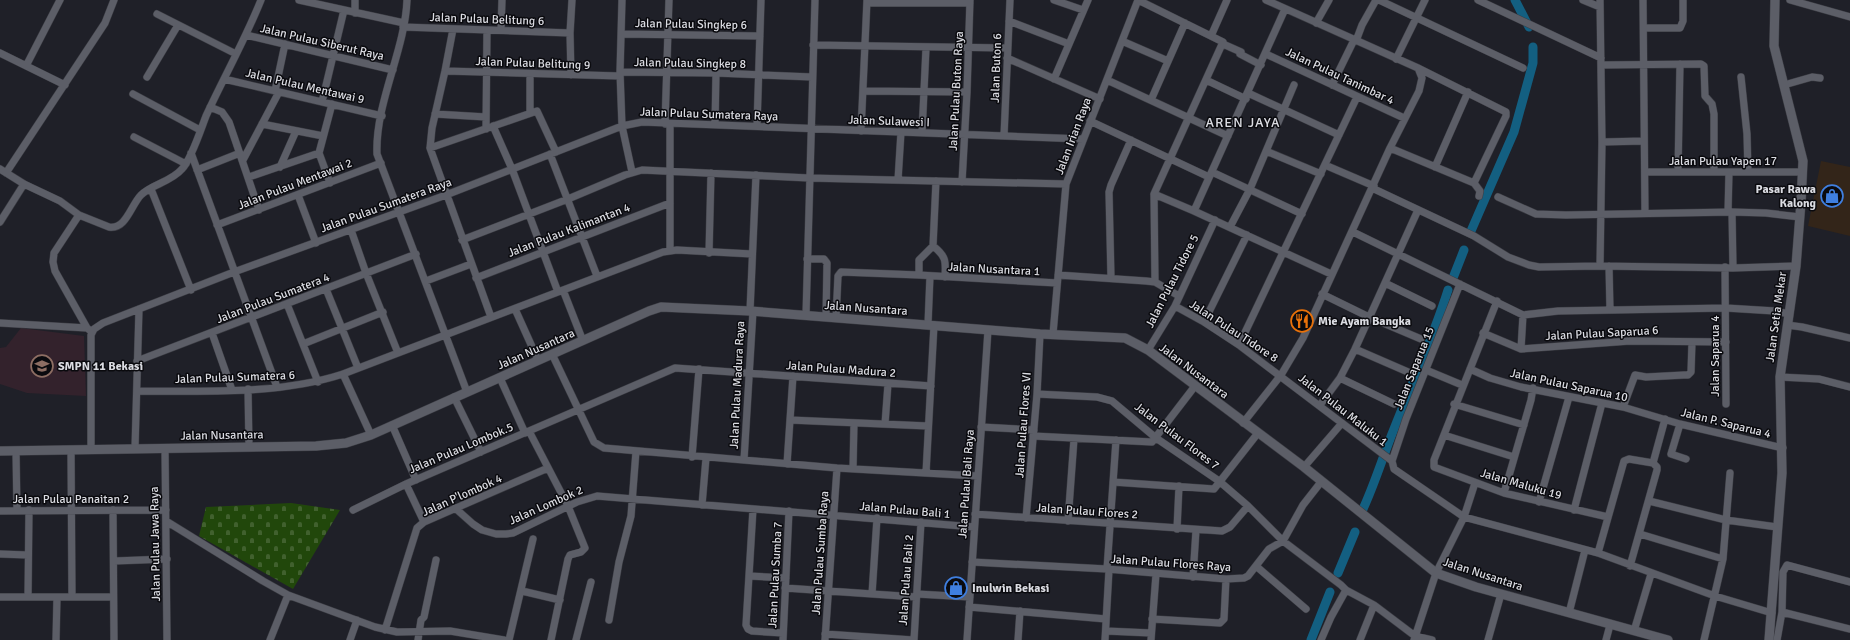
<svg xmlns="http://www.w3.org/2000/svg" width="1850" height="640" viewBox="0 0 1850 640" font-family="Signika,sans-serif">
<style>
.commercial{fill:#332519}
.education{fill:#33222c}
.cemetery{fill:url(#cemetery-stones)}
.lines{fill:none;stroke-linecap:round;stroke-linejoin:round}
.canal{stroke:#135f81;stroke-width:9}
.minor-casing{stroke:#3b3c43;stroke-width:8}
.tertiary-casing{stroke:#3b3c43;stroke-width:10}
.minor{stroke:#5c5e67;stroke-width:7}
.tertiary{stroke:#5c5e67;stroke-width:9}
.labels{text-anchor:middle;stroke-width:3;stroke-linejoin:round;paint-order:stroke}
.street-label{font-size:12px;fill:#dbdce2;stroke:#0a0a0e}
.poi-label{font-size:12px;font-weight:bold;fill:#dbdce2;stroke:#0a0a0e;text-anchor:start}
.quarter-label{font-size:14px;letter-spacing:1px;fill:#dbdce2;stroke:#0a0a0e}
</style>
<defs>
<pattern id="cemetery-stones" width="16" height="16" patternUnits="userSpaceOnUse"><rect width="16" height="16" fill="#21470b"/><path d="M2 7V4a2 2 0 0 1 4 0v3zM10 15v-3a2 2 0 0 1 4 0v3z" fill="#41612e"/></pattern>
</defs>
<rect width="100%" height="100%" fill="#1f2028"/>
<path class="commercial" d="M 1821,161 L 1850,167 L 1850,236 L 1808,226 Z"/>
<path class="education" d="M 21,328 L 84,336 L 86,396 L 27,393 L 0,384 L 0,348 L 6,347 Z"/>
<path class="cemetery" d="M 291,503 L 340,510 L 293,589 L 199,536 L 206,507 Z"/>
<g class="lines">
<path class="canal" d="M 1515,0 L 1529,27
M 1471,231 L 1514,132 L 1533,63 L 1533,47
M 1453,278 L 1464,250
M 1363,509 C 1375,483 1383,456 1394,429 C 1412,383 1433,338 1448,290
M 1338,573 L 1355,532
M 1311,640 L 1330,592"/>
<g class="minor-casing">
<path id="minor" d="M 299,0 L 404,23
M 407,0 C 405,51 375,103 377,154 L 467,392
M 622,0 L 620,72 L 622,126 L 632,172
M 1054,0 L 1083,10
M 1138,0 L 1223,42 L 1154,194 L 1155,282
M 1379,0 L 1523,68
M 1478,0 L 1601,58
M 1583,0 L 1600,7
M 1600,0 L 1602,142 L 1600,266
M 1643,0 L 1645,213
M 1790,0 L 1850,17
M 867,3 L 970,3
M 1285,9 L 1194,211 L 1331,274
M 355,13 L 355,0
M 157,14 L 236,54
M 1009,21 L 1069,44
M 1316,23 L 1329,0
M 403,27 L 570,33
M 1644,28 L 1680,28 L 1683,21 L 1683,0
M 453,29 L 445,71 L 432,128 L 430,148 L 491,317
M 501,30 L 502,0
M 622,34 L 760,36
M 246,35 L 393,70
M 1211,36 L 1227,0
M 1122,41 L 1168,61
M 1356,41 L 1362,25 L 1376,0
M 1223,44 L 1241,52 L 1240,54 L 1261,65
M 813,45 L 1007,48
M 0,53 L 65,85
M 1266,54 L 1404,118
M 1007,58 L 1100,99
M 1396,59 L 1425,0
M 1601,65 L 1701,64 L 1704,66 L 1705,96 L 1712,104 L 1714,114 L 1714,172
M 26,66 L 60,0
M 1418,68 L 1506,112 L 1506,116 L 1474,183
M 445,71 L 620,76
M 620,72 L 716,73 L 812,77
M 530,74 L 530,113
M 571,75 L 570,33 L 572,0
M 147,77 L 178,25
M 1741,77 L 1747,134 L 1748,172
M 224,79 L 382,116
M 1054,79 L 1088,0
M 1107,80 L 1228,136
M 1206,80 L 1246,99
M 1332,85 L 1354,40
M 1784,85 L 1812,77 L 1820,78
M 275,91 L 285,44
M 863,91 L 967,92
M 1248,93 L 1339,135
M 133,94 L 200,130
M 1151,100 L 1185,23
M 322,102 L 344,10
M 210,107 L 222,112 L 229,122 L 259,210
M 435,114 L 486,117
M 1090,121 L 1209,177
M 262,124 L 323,136
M 665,124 L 669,0
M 670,124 L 670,250
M 715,125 L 716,73
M 493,126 L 512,169 L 558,292
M 757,126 L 761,0
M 486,129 L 487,30
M 861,131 L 867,0
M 922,133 L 926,48
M 1004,136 L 1010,0
M 134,137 L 186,164
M 1602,142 L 1644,141
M 430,148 L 537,111 L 556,152
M 1390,148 L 1474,183 L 1480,191 L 1479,196
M 1266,151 L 1321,174
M 191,153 L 277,387
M 550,154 L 597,276
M 243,160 L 279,92
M 1325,165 L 1374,186
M 280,167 L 296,131
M 1435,167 L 1468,92
M 0,169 L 24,184 L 60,201 L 79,215 L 109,227 C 126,230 131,205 141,195 C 152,184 171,182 182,169 C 191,160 201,129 206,116 C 224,77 245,40 261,0
M 197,170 L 240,153
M 1212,172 L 1302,214
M 1645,172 L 1802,172
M 1678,172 L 1680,64
M 6,173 L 105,23 L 114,0
M 249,177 L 319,153
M 898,180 L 901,132
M 962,182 L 967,92 L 970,0
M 330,183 L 319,153 L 332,104
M 1372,188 L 1474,236 L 1508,257 L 1529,265 L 1539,267 L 1600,266 L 1733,268 L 1796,266
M 151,189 L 191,290
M 1154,194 L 1194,211
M 298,195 L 316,243
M 1498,197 L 1536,214 L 1566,215 L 1732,212 L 1766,213 L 1800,217
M 1728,212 L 1729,172
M 1732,212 L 1733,268
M 79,215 L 54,253 L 53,262 L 55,271 L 87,328 L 92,332
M 0,222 L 24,184
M 217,225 L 381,163
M 1230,227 L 1250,189 L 1294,85
M 351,230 L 366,273 L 398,353
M 1353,232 L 1523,315 L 1558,311 L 1726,308 L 1775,311 L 1789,314
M 462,240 L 568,199 L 625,175 L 642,170 L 809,178 L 1066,184
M 933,246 C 946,256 946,261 945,277
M 709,253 L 711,173
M 807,259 L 824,259 L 827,263 L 826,317
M 1609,266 L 1610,310
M 1725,267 L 1726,404
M 919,275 L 919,260 L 933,246 L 936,181
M 1058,275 L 1146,281 L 1155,282 L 1179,296
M 476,278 L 670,203
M 1111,278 L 1109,192 L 1111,185 L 1131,140
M 426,281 L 471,264
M 1385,283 L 1432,306
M 1460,284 L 1406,419 L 1392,461 L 1394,469 L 1464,517 L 1598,553 L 1715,596 L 1772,613
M 326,289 L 358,368
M 563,290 L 583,341
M 1322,294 L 1369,317 L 1421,339
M 1497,301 L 1434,460 L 1434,467 L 1504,493 L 1608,517
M 287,304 L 318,382
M 1175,306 L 1204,322 L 1239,345 L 1392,461
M 515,309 L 538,360
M 750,311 L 756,175
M 806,315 L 815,0
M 836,318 L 838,276 L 841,272 L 919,275 L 1057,283
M 1204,322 L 1247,235
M 0,323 L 87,328
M 928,324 L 930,276
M 1787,325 L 1802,327 L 1850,338
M 212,333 L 232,390
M 1483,333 L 1521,349 L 1630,341 L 1726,342
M 1053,334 L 1066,184 L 1138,0
M 303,344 L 383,312
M 1239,345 L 1357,97
M 1355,349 L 1408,372
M 1521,349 L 1523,315
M 1148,350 L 1175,306 L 1215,220
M 552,354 L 594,442 L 604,448 L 837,468 L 978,476
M 137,361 L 416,254
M 1470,369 L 1490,378 L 1521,387 L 1623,407 L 1680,424 L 1783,448
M 1426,370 L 1462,385
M 343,374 L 371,435
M 1780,377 L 1819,379 L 1850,387
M 500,378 L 525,433
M 1340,378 L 1394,404
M 248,389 L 249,447
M 137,391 C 205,391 278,395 343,374 L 663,252 L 677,250 L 752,254
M 1037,394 L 1097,397 L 1112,401 L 1156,438 L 1219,481 L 1248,506 L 1283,541 L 1341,585 L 1346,590 L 1374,605 L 1415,636 L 1432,640
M 454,397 L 481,452
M 1454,404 L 1524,425
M 1320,405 L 1340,378 L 1355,349 L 1418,210
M 1623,407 L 1635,375 L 1646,377 L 1684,375 L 1688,375 L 1691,372 L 1692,342
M 790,420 L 928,426
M 1243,423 L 1281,375 L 1303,338 L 1390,148 L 1419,91 L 1422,78 L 1418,68 L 1266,0
M 885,424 L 888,384
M 1680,424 L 1671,454 L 1686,459
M 392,425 L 416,480
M 981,427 L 1034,430
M 529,431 L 568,506 L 585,548 L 581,552 L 570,555 L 568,559 L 551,640
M 1444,435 L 1514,457
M 1033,436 L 1152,442 L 1195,386
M 135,448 L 139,309
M 165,448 L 167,640
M 71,450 L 72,597
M 91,450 L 91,335 L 94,329 L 103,323 L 234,272 L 446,195 L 622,126 L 642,122 L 1083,139
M 16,451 L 17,511
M 692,457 L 699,369
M 744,460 L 753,311
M 1653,463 L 1665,419
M 787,464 L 793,376
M 1304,467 L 1342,423
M 853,469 L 854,423
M 926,473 L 934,325
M 1113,482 L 1214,489 L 1258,433
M 406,484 L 424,522
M 1504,493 L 1531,400 L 1533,388
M 1649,501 L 1726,520 L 1777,527
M 1539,502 L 1569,397
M 702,505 L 706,458
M 455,508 L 473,524 L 482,530 L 496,534 L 506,534 L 513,533 L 577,502 L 597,496 L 974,527
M 753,509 L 746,625 L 748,629 L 752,631 L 783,633
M 113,510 L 114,640
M 353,510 L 406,484 L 675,368 L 931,386
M 1574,510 L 1602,403
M 0,511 L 166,510
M 975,514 L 1222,531 L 1230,527 L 1248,506
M 1026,518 L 1037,394 L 1040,334
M 166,521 L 263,581 L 288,595 L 375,627 L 397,632 L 450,631 L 504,640
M 1068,521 L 1074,439
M 1177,529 L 1179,486
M 1640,534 L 1723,559
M 1598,553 L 1624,461 L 1629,459 L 1653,463
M 0,554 L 28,555
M 114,561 L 167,559
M 972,562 L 1107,569 L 1226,579 L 1244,578 L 1248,576 L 1269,549 L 1283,541 L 1303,505 L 1321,482
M 1256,566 L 1306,609
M 1630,566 L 1657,470 L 1657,467 L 1653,463
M 1107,569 L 1116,440
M 749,576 L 786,578
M 1193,577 L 1196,530
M 785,588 L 916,597
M 522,591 L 560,600
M 872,594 L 877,518
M 917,594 L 970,597
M 0,597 L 113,597
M 28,597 L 29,510
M 969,607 L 1106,619
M 1782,612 L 1850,629
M 1569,613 L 1585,550
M 1152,619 L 1220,623 L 1224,619 L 1226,579
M 609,620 L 619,562 L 631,516 L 636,451
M 385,630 L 417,528 L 424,522 L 440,515 L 548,468
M 1106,631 L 1151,633
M 1634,631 L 1651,574
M 825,634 L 913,640
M 56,640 L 57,597
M 270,640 L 288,595
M 350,640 L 357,620
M 418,640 L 421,620 L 424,617 L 436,560
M 509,640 L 533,539
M 576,640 L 591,582
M 783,640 L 789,511
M 825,640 L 837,468
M 914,640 L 921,522
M 967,640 L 988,330
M 1018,640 L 1020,611
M 1105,640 L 1109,570
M 1151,640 L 1156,574
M 1321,640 L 1331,617 L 1346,590
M 1360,640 L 1374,605
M 1414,640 L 1436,573 L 1464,517 L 1475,483
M 1488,640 L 1501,594
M 1606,640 L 1610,625
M 1704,640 L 1723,559 L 1730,473
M 1777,640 L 1782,612 L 1783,572 L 1787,565 L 1850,582"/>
</g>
<g class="tertiary-casing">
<path id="tertiary" d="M 0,451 L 316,446 L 346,443 L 371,435 L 649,311 L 661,307 L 750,311 L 1040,334 L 1125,338 L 1148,350 L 1304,467 L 1436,573 L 1476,587 L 1668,640
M 1769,640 L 1782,473 L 1780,377 L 1796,266 L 1801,202 L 1803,161 L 1774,46 L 1775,0"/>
</g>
<use href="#minor" class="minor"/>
<use href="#tertiary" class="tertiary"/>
</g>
<defs>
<g id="shop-ring" transform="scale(1.15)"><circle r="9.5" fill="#0a0a0e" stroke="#3f7fe0" stroke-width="1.5"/><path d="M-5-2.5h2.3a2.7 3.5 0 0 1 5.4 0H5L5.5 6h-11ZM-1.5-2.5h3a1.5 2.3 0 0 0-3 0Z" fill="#3f7fe0"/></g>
<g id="restaurant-ring" transform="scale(1.15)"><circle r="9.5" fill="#0a0a0e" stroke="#e8710a" stroke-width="1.5"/><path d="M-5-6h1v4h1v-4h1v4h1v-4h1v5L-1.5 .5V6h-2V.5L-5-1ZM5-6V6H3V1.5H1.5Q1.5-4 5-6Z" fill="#e8710a"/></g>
<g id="school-ring" transform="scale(1.15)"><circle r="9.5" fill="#0a0a0e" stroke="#8d6e63" stroke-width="1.5"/><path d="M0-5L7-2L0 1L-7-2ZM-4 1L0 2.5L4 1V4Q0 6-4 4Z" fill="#8d6e63"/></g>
</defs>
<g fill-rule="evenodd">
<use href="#shop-ring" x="1832" y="196"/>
<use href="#restaurant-ring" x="1302" y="321"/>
<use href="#school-ring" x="42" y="366"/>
<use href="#shop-ring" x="956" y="588"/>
</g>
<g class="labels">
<g class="street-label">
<text transform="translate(487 19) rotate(2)" y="4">Jalan Pulau Belitung 6</text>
<text transform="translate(691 24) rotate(1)" y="4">Jalan Pulau Singkep 6</text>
<text transform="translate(322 42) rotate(13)" y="4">Jalan Pulau Siberut Raya</text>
<text transform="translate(533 63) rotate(2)" y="4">Jalan Pulau Belitung 9</text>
<text transform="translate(690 63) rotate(1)" y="4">Jalan Pulau Singkep 8</text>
<text transform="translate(996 68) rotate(-88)" y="4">Jalan Buton 6</text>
<text transform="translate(1340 76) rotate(25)" y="4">Jalan Pulau Tanimbar 4</text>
<text transform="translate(305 86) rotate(13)" y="4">Jalan Pulau Mentawai 9</text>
<text transform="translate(956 91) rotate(-87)" y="4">Jalan Pulau Buton Raya</text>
<text transform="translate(709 114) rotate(2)" y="4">Jalan Pulau Sumatera Raya</text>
<text transform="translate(889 121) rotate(2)" y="4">Jalan Sulawesi I</text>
<text transform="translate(1073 136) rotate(-69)" y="4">Jalan Irian Raya</text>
<text x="1723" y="165">Jalan Pulau Yapen 17</text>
<text transform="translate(295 184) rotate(-21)" y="4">Jalan Pulau Mentawai 2</text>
<text transform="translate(386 205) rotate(-20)" y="4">Jalan Pulau Sumatera Raya</text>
<text transform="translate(569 230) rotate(-21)" y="4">Jalan Pulau Kalimantan 4</text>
<text transform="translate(994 269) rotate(3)" y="4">Jalan Nusantara 1</text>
<text transform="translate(1172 281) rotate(-63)" y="4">Jalan Pulau Tidore 5</text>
<text transform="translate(273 298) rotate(-21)" y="4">Jalan Pulau Sumatera 4</text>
<text transform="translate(866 308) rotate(4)" y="4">Jalan Nusantara</text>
<text transform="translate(1776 317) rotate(-82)" y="4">Jalan Setia Mekar</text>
<text transform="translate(1234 331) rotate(33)" y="4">Jalan Pulau Tidore 8</text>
<text transform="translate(1602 333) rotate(-3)" y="4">Jalan Pulau Saparua 6</text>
<text transform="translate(536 349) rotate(-24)" y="4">Jalan Nusantara</text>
<text transform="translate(1715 356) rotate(-90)" y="4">Jalan Saparua 4</text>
<text transform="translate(1414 368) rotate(-68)" y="4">Jalan Saparua 15</text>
<text transform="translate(841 369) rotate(4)" y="4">Jalan Pulau Madura 2</text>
<text transform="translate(1194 371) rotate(37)" y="4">Jalan Nusantara</text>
<text transform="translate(235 377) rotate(-2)" y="4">Jalan Pulau Sumatera 6</text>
<text transform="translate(737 385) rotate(-87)" y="4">Jalan Pulau Madura Raya</text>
<text transform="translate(1569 385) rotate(12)" y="4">Jalan Pulau Saparua 10</text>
<text transform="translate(1343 410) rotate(38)" y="4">Jalan Pulau Maluku 1</text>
<text transform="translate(1726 423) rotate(14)" y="4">Jalan P. Saparua 4</text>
<text transform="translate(1023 425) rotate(-86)" y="4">Jalan Pulau Flores VI</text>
<text transform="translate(222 435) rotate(-1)" y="4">Jalan Nusantara</text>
<text transform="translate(1177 436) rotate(37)" y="4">Jalan Pulau Flores 7</text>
<text transform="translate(461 448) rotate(-23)" y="4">Jalan Pulau Lombok.5</text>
<text transform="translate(966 484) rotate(-86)" y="4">Jalan Pulau Bali Raya</text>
<text transform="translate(1521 484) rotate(16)" y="4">Jalan Maluku 19</text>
<text transform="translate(462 495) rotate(-24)" y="4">Jalan P'lombok 4</text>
<text x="71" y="503">Jalan Pulau Panaitan 2</text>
<text transform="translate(546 505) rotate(-24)" y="4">Jalan Lombok 2</text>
<text transform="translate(905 510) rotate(5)" y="4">Jalan Pulau Bali 1</text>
<text transform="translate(1087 511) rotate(4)" y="4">Jalan Pulau Flores 2</text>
<text transform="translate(155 544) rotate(-91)" y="4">Jalan Pulau Jawa Raya</text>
<text transform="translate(820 553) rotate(-86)" y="4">Jalan Pulau Sumba Raya</text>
<text transform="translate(1171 563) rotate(4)" y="4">Jalan Pulau Flores Raya</text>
<text transform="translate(1483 574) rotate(18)" y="4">Jalan Nusantara</text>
<text transform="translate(775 575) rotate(-87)" y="4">Jalan Pulau Sumba 7</text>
<text transform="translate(906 580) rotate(-86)" y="4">Jalan Pulau Bali 2</text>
</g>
<g class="poi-label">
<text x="1816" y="193" text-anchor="end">Pasar Rawa<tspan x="1816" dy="14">Kalong</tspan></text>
<text x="1318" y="325">Mie Ayam Bangka</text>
<text x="58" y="370">SMPN 11 Bekasi</text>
<text x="972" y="592">Inulwin Bekasi</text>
</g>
<g class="quarter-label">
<text x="1243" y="127">AREN JAYA</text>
</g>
</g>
</svg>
